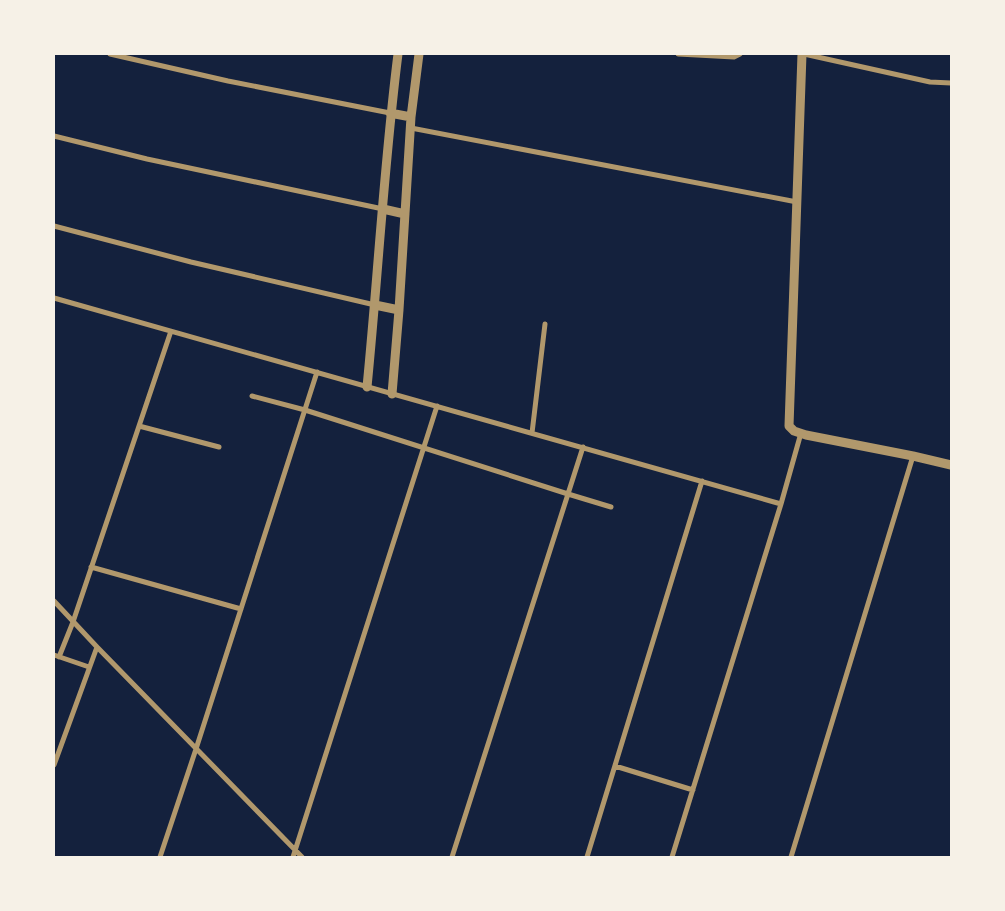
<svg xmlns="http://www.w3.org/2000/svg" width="1005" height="911" viewBox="0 0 1005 911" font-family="'Fira Sans',sans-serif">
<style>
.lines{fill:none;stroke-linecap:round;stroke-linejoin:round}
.minor{stroke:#b1986c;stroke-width:5}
.tertiary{stroke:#b1986c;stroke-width:9}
</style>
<rect width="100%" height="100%" fill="#14213d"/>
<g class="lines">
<path class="minor" d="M 110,54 L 228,81 L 390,113
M 678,54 L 734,57 L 740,54
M 804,54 L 930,82 L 951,83
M 411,128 L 797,202
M 54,136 L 147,159 L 383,209
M 54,226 L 191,262 L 375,305
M 54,298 L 781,504
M 252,396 L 305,410 L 568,494 L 611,507
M 139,426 L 219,447
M 532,433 L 545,324
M 91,567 L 241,609
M 54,601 L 97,647 L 302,857
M 54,655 L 89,667
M 59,657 L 73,622 L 171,331
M 54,765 L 97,647
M 615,766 L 693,790
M 160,857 L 196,749 L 317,372
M 293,857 L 437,406
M 452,857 L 583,447
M 587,857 L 702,481
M 672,857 L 781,504 L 801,433
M 791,857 L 913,456"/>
<path class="tertiary" d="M 802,54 L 789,426 L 794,431 L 806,435 L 913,456 L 951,465
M 390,113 L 411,117
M 383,209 L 405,214
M 375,305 L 399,310
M 367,387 C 378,276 384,164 398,54
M 392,394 L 399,310 L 411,117 L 419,54"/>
</g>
<rect width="1005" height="911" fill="none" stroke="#f6f1e7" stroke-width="110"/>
</svg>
